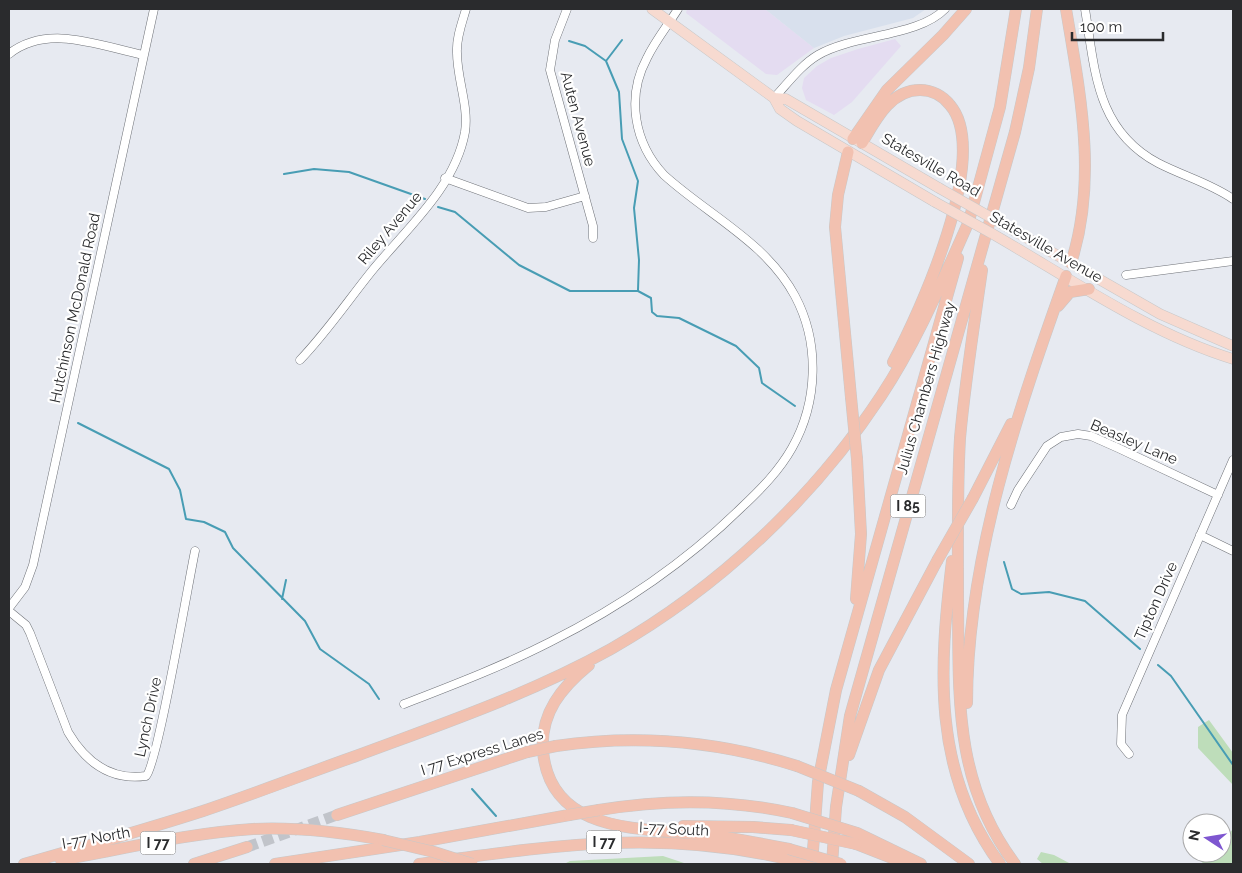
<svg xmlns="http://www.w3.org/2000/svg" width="1242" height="873" viewBox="0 0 1242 873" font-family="Raleway,sans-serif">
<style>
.commercial{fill:#e4dcf1}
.built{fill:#d8e0ed}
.green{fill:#beddba}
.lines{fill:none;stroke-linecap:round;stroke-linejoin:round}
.stream{stroke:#489db4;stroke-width:2}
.highway-tunnel{stroke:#c1c4ca;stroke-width:11;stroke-dasharray:11 5.5;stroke-linecap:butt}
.minor-casing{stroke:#6f7278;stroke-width:9}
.major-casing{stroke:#c8c8c8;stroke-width:11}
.highway-casing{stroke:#c8c8c8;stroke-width:12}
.minor{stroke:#fff;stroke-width:8}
.major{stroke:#f7dad0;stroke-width:10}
.highway{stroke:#f2c1b0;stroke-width:11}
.major-bridge-casing{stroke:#c8c8c8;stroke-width:11;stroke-linecap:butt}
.highway-bridge-casing{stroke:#c8c8c8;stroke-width:12;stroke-linecap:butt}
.major-bridge{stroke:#f7dad0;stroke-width:10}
.highway-bridge{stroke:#f2c1b0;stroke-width:11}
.labels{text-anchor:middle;stroke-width:4.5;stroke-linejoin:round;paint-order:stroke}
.shield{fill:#fff;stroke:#6a6b6c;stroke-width:1}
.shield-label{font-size:14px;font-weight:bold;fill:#2a2b2d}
.street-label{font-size:15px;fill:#2a2b2d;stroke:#fff}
</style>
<rect width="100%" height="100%" fill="#e7eaf1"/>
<path class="commercial" d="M 687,9 L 765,9 L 814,48 L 777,75 L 766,74 L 686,13 Z
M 895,39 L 901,46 L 852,102 L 834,115 L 806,100 L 802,88 L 804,78 L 817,66 L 831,58 L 858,49 Z"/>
<path class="built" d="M 765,9 L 926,9 L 913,18 L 844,36 L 814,48 Z"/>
<path class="green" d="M 1209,720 L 1233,753 L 1233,785 L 1198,748 L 1198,727 Z
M 1233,829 L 1233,864 L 1201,864 L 1211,853 L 1222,853 L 1222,841 Z
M 1041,852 L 1054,855 L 1071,864 L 1043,864 L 1037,859 Z
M 663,856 L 687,864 L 564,864 L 570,861 Z"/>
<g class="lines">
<path class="stream" d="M 569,41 L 585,46 L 606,61 L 619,92 L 622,139 L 638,181 L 634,208 L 639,260 L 638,290
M 606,61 L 622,40
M 284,174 L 314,169 L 349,172 L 425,199
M 438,207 L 455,212 L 519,265 L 570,291 L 638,291 L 651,298 L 652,312 L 657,316 L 679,318 L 736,346 L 759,368 L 762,383 L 795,406
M 78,423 L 169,469 L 180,490 L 186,519 L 204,522 L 225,532 L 233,548 L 305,621 L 320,649 L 369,684 L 379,699
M 1004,562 L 1012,589 L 1021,594 L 1049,592 L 1085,601 L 1140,649
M 282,599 L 286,580
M 1158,665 L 1171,676 L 1233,765
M 472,789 L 496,816"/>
<path class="highway-tunnel" d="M 247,847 L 337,815"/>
<g class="minor-casing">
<path id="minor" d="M 567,9 L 555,40 L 550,70 L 593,226 L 593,238
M 1085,9 C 1095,70 1096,130 1158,163 C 1183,176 1210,183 1233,199
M 9,54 C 48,23 100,46 144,55
M 774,98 C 788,83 801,65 818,55 C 854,34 918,37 945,9
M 445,178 L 528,208 L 546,207 L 585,196
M 1126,275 L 1233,261
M 300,360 C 326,333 347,302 371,272 C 405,230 455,188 465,132 C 469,106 457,79 457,53 C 456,38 462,23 466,9
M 1011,505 L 1018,490 L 1047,446 L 1061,437 L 1078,434 L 1091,436 L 1118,448 L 1218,495
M 1200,535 L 1233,551
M 9,608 L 25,587 L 33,565 L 154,9
M 9,611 L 26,625 L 30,633 L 68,732 C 85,761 110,781 146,776 C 157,767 189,579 195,551
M 404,704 C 453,685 503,666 550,642 C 620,607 686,562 742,507 C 761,489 779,471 792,448 C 818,402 820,343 795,296 C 766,242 708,215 664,175 C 634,143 626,97 647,58 C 655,41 668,25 678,9
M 1129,754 L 1121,744 L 1122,715 L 1233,460"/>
</g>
<g class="major-casing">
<path id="major" d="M 652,9 L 774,98 L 780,109 L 797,121 L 935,202
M 774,98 L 786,99 L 939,188
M 1013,230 L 1160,314 L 1233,346
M 991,233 C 1068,277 1148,333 1233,359"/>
</g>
<g class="highway-casing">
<path id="highway" d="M 1066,9 C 1080,93 1098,179 1071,263
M 853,139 L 887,90 L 943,35 L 966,9
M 862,143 C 875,121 890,90 920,90 C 932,90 943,96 950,105 C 992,154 920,312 893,362
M 848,152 L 838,195 L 835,227 L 851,397
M 970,217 L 1000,107 L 1016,9
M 982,270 C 974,326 965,382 960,438 C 957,491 958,544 958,597 C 959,694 953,782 1015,864
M 1058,306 L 1070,292 L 1089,289
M 973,498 L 1011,424
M 952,561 C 939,669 932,772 1000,864
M 856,599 L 861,534 L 857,459
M 589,665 C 562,687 540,713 543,751 C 550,833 639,828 699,834 C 729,837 759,843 789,849
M 967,703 C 967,558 1018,411 1066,276
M 556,746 C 638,734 718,741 797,766
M 849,755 L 879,670 L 937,561
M 859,791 L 905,817 L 969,864
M 599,810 C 664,799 728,799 792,813
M 337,815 L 527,752
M 683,826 L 753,827 L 791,830
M 857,833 L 921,864
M 856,844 L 907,864
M 61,860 C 124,849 189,833 253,829 C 297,827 340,832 383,840
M 24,864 C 84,847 144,830 203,811 C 254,794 305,774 356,756 C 442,724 530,694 611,649 C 718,588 813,499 881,396 C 918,340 943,279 970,219
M 194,864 L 247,847
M 275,864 L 420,842 L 569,815
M 419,864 C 556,845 670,827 807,864
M 812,864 L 818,782 L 836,690 L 958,258
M 832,864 L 836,807 L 850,716 L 1015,132 L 1029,68 L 1037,9"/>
</g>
<use href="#minor" class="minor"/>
<use href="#major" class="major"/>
<use href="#highway" class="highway"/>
<g class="major-bridge-casing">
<path id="major-bridge" d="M 939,188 L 1013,230
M 935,202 L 991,233"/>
</g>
<g class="highway-bridge-casing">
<path id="highway-bridge" d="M 851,397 L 857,459
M 937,561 L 973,498
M 527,752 L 556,746
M 797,766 L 859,791
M 792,813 L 857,833
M 569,815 L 599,810
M 791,830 L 856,844
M 383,840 L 434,852 L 472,864
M 789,849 L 841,864"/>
</g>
<use href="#major-bridge" class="major-bridge"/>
<use href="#highway-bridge" class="highway-bridge"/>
</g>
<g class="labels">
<g class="shield">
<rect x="890.5" y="494.5" width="35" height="23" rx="4"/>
<rect x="586.5" y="830.5" width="35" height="23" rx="4"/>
<rect x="140.5" y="831.5" width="35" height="23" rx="4"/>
</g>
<g class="shield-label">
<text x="908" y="511">I 85</text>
<text x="604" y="847">I 77</text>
<text x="158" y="848">I 77</text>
</g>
<g class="street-label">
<text transform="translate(578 119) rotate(75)" y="5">Auten Avenue</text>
<text transform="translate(931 165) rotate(30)" y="5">Statesville Road</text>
<text transform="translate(390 228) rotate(-50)" y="5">Riley Avenue</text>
<text transform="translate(1046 247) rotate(30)" y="5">Statesville Avenue</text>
<text transform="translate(75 308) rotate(-78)" y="5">Hutchinson McDonald Road</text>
<text transform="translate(926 388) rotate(-74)" y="5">Julius Chambers Highway</text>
<text transform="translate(1134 442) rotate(23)" y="5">Beasley Lane</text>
<text transform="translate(1156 601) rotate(-66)" y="5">Tipton Drive</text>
<text transform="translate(148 717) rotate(-78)" y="5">Lynch Drive</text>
<text transform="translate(482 752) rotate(-17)" y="5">I 77 Express Lanes</text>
<text transform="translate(674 829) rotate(3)" y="5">I-77 South</text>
<text transform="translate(96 838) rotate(-10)" y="5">I-77 North</text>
</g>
</g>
<rect width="1242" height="873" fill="none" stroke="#2a2b2d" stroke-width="20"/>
<g transform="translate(1207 838) rotate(282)"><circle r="24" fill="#ffffff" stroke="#aaaaab"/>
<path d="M0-4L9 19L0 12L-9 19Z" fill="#7e56d0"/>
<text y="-8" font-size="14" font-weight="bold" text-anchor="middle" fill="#2a2b2d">N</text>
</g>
<path d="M1072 32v8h91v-8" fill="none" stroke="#2a2b2d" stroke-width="2.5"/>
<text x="1080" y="32" font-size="15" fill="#2a2b2d" stroke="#ffffff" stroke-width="4" paint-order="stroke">100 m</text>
</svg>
